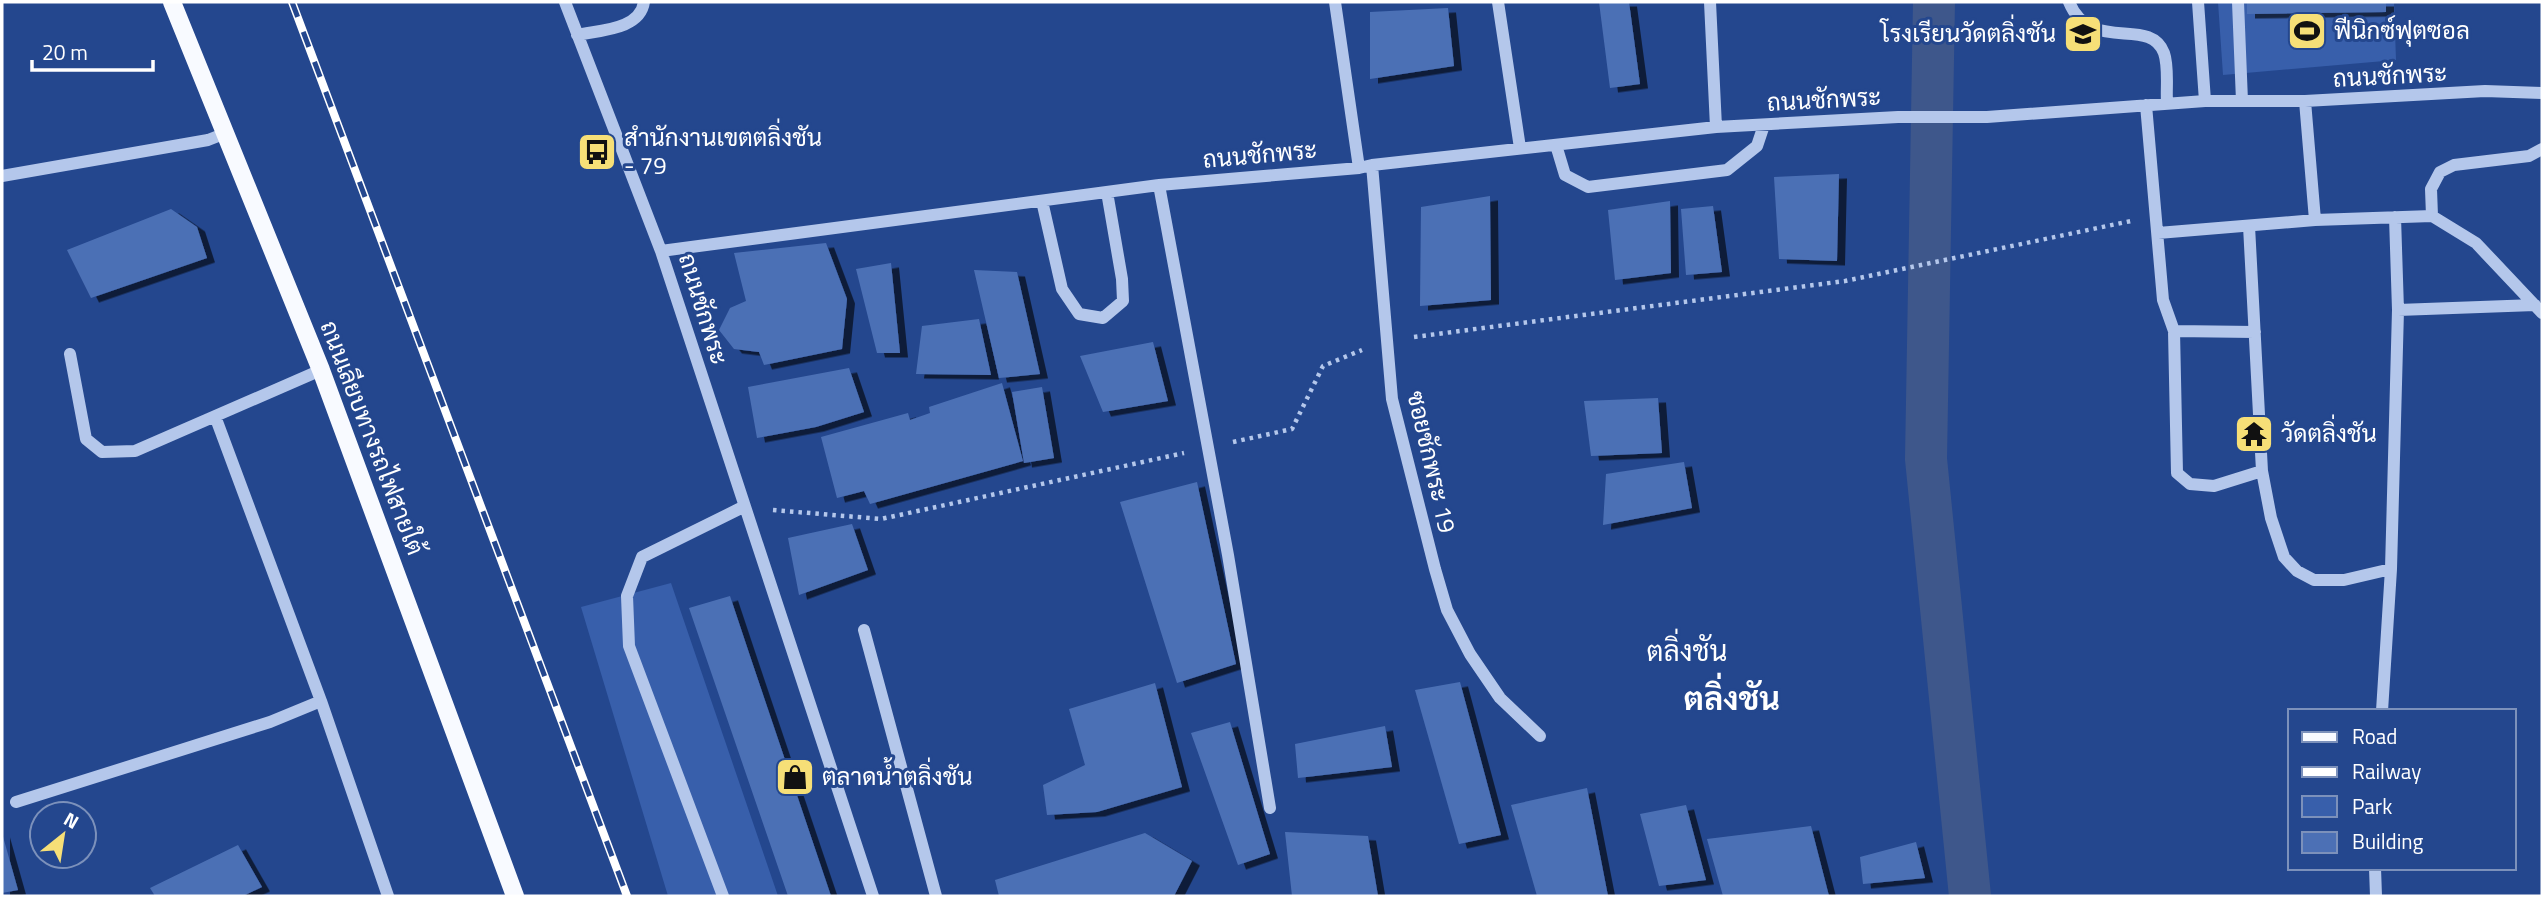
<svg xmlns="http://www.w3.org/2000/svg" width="2544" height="898" viewBox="0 0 2544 898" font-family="'Titillium Web',Sarabun,sans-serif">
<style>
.green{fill:#385fab}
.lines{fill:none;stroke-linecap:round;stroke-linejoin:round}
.canal{stroke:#3e578b;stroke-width:42}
.building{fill:#4c70b5;filter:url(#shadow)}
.path{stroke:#b4c7eb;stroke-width:4.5;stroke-dasharray:3.5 5;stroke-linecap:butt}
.minor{stroke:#b4c7eb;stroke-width:12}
.major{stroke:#f8faff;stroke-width:18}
.rail-casing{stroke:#fff;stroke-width:8}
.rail{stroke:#24478e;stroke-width:5;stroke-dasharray:16;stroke-linecap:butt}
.labels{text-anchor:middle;stroke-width:6;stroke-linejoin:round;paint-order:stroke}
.poi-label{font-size:24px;fill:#fff;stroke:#24478e;text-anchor:start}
.street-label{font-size:24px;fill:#fff;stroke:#24478e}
.quarter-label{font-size:28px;fill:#fff;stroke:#24478e}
.district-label{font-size:32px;font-weight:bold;fill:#fff;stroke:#24478e}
</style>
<defs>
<filter id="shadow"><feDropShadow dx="8" dy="4.5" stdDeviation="0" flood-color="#0009"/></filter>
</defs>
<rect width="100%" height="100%" fill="#24478e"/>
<path class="green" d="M 2218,2 L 2394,2 L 2396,60 L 2223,75 Z
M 671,583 L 778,896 L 668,896 L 581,607 Z"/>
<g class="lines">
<path class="canal" d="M 1934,2 L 1926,459 L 1970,896"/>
</g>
<path class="building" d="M 1599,2 L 1629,2 L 1640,84 L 1610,88 Z
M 2247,2 L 2386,2 L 2386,12 L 2247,14 Z
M 1448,8 L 1454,66 L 1370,79 L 1370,12 Z
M 1839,174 L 1837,261 L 1779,259 L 1774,177 Z
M 1490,196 L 1491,300 L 1420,306 L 1421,207 Z
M 1670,201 L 1671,273 L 1615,280 L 1608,210 Z
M 1713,206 L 1722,272 L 1686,275 L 1681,209 Z
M 171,209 L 197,227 L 207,258 L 91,298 L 67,250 Z
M 826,243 L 847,299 L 842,349 L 764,365 L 759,352 L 734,349 L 719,330 L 730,308 L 746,301 L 734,253 Z
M 891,263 L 900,353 L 877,353 L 856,269 Z
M 974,270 L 1017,272 L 1040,374 L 999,378 Z
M 979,319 L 991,375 L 916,374 L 922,326 Z
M 1153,342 L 1168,401 L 1103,412 L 1080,356 Z
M 849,368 L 864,412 L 816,427 L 757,438 L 748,387 Z
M 1002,383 L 1023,461 L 870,504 L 864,491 L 837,498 L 821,437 L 908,413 L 910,420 L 930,413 L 929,407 Z
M 1042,387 L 1054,458 L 1024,463 L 1012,392 Z
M 1658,398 L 1662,453 L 1591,456 L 1584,401 Z
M 1684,462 L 1692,508 L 1603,525 L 1606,474 Z
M 1197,482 L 1236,664 L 1177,683 L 1120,502 Z
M 852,524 L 868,570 L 799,595 L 788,538 Z
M 730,596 L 752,662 L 831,896 L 788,896 L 689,608 Z
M 1460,682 L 1501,835 L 1459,844 L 1415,690 Z
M 1155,683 L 1182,787 L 1097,812 L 1047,815 L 1043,785 L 1085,765 L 1069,709 Z
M 1230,722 L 1270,854 L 1238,865 L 1191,733 Z
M 1385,726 L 1392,767 L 1298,778 L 1295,744 Z
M 1587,788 L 1608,896 L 1537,896 L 1511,805 Z
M 1686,805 L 1706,880 L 1659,886 L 1640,814 Z
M 1811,826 L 1829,896 L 1723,896 L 1707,839 Z
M 1285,832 L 1368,836 L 1378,896 L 1292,896 Z
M 2,833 L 18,890 L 2,893 Z
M 1145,833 L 1192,861 L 1174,896 L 999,896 L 995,880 Z
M 1916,842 L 1925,878 L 1863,884 L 1860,857 Z
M 238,845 L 262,887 L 243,896 L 155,896 L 150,888 Z"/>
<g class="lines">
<path class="path" d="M 1414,337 L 1845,281 L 2131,221
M 1233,442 L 1292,429 L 1323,366 L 1362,350
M 773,510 L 881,519 L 1184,453"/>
<path class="minor" d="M 565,2 L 661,251 L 873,896
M 1335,2 L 1359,168
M 1498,2 L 1520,148
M 1710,2 L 1716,127
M 2069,2 C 2091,55 2150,15 2164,53 C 2169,67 2166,88 2167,103
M 2198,2 L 2205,101
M 2238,2 L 2242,101
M 577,35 C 599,30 640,30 644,2
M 2305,101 L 2315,220
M 2146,105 L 2163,300 L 2174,331 L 2255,332
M 1556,145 L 1565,175 L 1588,187 L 1727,170 L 1757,146 L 1764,125
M 1372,165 L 1392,399 L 1435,569 L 1447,610 L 1470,654 L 1500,698 L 1540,736
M 2,176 L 208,140 L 226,133
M 1159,185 L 1228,555 L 1270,808
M 1042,201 L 1062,289 L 1079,314 L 1103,318 L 1123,301 L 1122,279 L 1107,192
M 2432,216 L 2431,189 L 2440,172 L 2454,165 L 2529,156 L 2542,149
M 2249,226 L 2262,471 L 2271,518 L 2284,557 L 2297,571 L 2314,580 L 2344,580 L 2391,569 L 2382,711
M 2158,233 L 2315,220 L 2432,216 L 2476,243 L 2542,313
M 661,251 L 1159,185 L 1359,168 L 1372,165 L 1716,127 L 1898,117 L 1987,117 L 2205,101 L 2305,101 L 2485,91 L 2542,93
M 2398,310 L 2535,305
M 2174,331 L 2177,473 L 2190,484 L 2214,486 L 2262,471
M 70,354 L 86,439 L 102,452 L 135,451 L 321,370
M 2391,569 L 2398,310 L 2395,217
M 864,630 L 936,896
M 321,701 L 388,896
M 16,802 L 270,722 L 321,701 L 215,416
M 2375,868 L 2376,896
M 723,896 L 629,646 L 627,596 L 642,557 L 743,507"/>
<path class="major" d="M 172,2 L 321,370 L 515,896"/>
<g class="rail-casing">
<path id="rail" d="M 292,2 L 627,896"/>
</g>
<use href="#rail" class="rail"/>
</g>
<defs>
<g id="stadium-square" transform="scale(2.0125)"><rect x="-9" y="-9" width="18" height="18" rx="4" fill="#f6df77" stroke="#24478e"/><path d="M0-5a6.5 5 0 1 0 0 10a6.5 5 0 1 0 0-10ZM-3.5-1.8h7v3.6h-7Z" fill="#111"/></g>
<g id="school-square" transform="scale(2.0125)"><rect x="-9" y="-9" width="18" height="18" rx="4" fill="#f6df77" stroke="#24478e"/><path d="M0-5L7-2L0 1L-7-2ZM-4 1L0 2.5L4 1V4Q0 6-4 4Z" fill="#111"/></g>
<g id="bus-square" transform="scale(2.0125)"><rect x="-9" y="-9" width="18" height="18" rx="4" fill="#f6df77" stroke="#24478e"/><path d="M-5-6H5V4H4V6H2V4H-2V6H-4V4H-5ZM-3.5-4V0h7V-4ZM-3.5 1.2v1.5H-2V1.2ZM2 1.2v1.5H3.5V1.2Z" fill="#111"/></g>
<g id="temple-square" transform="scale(2.0125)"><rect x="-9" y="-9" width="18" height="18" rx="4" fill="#f6df77" stroke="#24478e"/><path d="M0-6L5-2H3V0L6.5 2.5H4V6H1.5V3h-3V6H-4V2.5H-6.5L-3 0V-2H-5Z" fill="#111"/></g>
<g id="shop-square" transform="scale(2.0125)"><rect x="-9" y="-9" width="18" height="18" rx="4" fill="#f6df77" stroke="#24478e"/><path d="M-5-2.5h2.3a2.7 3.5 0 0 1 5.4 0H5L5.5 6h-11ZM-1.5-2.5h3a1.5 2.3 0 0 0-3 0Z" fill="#111"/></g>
</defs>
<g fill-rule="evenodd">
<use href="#stadium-square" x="2307" y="31"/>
<use href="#school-square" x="2083" y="34"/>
<use href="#bus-square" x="597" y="152"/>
<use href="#temple-square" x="2254" y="434"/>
<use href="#shop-square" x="795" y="777"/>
</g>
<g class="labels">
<g class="poi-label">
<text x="2334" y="39">ฟีนิกซ์ฟุตซอล</text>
<text x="2056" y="42" text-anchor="end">โรงเรียนวัดตลิ่งชัน</text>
<text x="624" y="146">สำนักงานเขตตลิ่งชัน<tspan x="624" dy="28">- 79</tspan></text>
<text x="2281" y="442">วัดตลิ่งชัน</text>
<text x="822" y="785">ตลาดน้ำตลิ่งชัน</text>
</g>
<g class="street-label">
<text transform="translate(2390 76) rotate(-3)" y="8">ถนนชักพระ</text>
<text transform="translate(1824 100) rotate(-3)" y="8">ถนนชักพระ</text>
<text transform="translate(1260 155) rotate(-5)" y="8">ถนนชักพระ</text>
<text transform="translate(703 309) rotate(73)" y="8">ถนนชักพระ</text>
<text transform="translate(372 438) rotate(69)" y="8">ถนนเลียบทางรถไฟสายใต้</text>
<text transform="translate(1431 462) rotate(77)" y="8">ซอยชักพระ 19</text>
</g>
<g class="quarter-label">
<text x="1687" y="661">ตลิ่งชัน</text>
</g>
<g class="district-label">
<text x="1732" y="710">ตลิ่งชัน</text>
</g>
</g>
<rect width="2544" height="898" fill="none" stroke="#ffffff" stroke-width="7"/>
<rect x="2288" y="709" width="228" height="161" fill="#24478e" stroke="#7c91bb" stroke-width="2"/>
<rect x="2302" y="732" width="35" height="10" fill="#f8faff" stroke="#7c91bb" stroke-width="2"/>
<text x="2352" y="744" font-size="21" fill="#ffffff">Road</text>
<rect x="2302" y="767" width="35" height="10" fill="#ffffff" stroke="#7c91bb" stroke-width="2"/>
<text x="2352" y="779" font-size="21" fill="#ffffff">Railway</text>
<rect x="2302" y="796" width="35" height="21" fill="#385fab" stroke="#7c91bb" stroke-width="2"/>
<text x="2352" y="814" font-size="21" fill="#ffffff">Park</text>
<rect x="2302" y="832" width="35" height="21" fill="#4c70b5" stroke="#7c91bb" stroke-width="2"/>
<text x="2352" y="849" font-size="21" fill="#ffffff">Building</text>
<g transform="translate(63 835) rotate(30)"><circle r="33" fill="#24478e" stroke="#7c91bb" stroke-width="2"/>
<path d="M0-5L12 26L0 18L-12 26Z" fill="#f6df77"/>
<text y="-10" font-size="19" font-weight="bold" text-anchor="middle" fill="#ffffff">N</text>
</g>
<path d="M32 60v10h121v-10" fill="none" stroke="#ffffff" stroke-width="3.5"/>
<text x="42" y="60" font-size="21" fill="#ffffff" stroke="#24478e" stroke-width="5" paint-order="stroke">20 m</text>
</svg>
